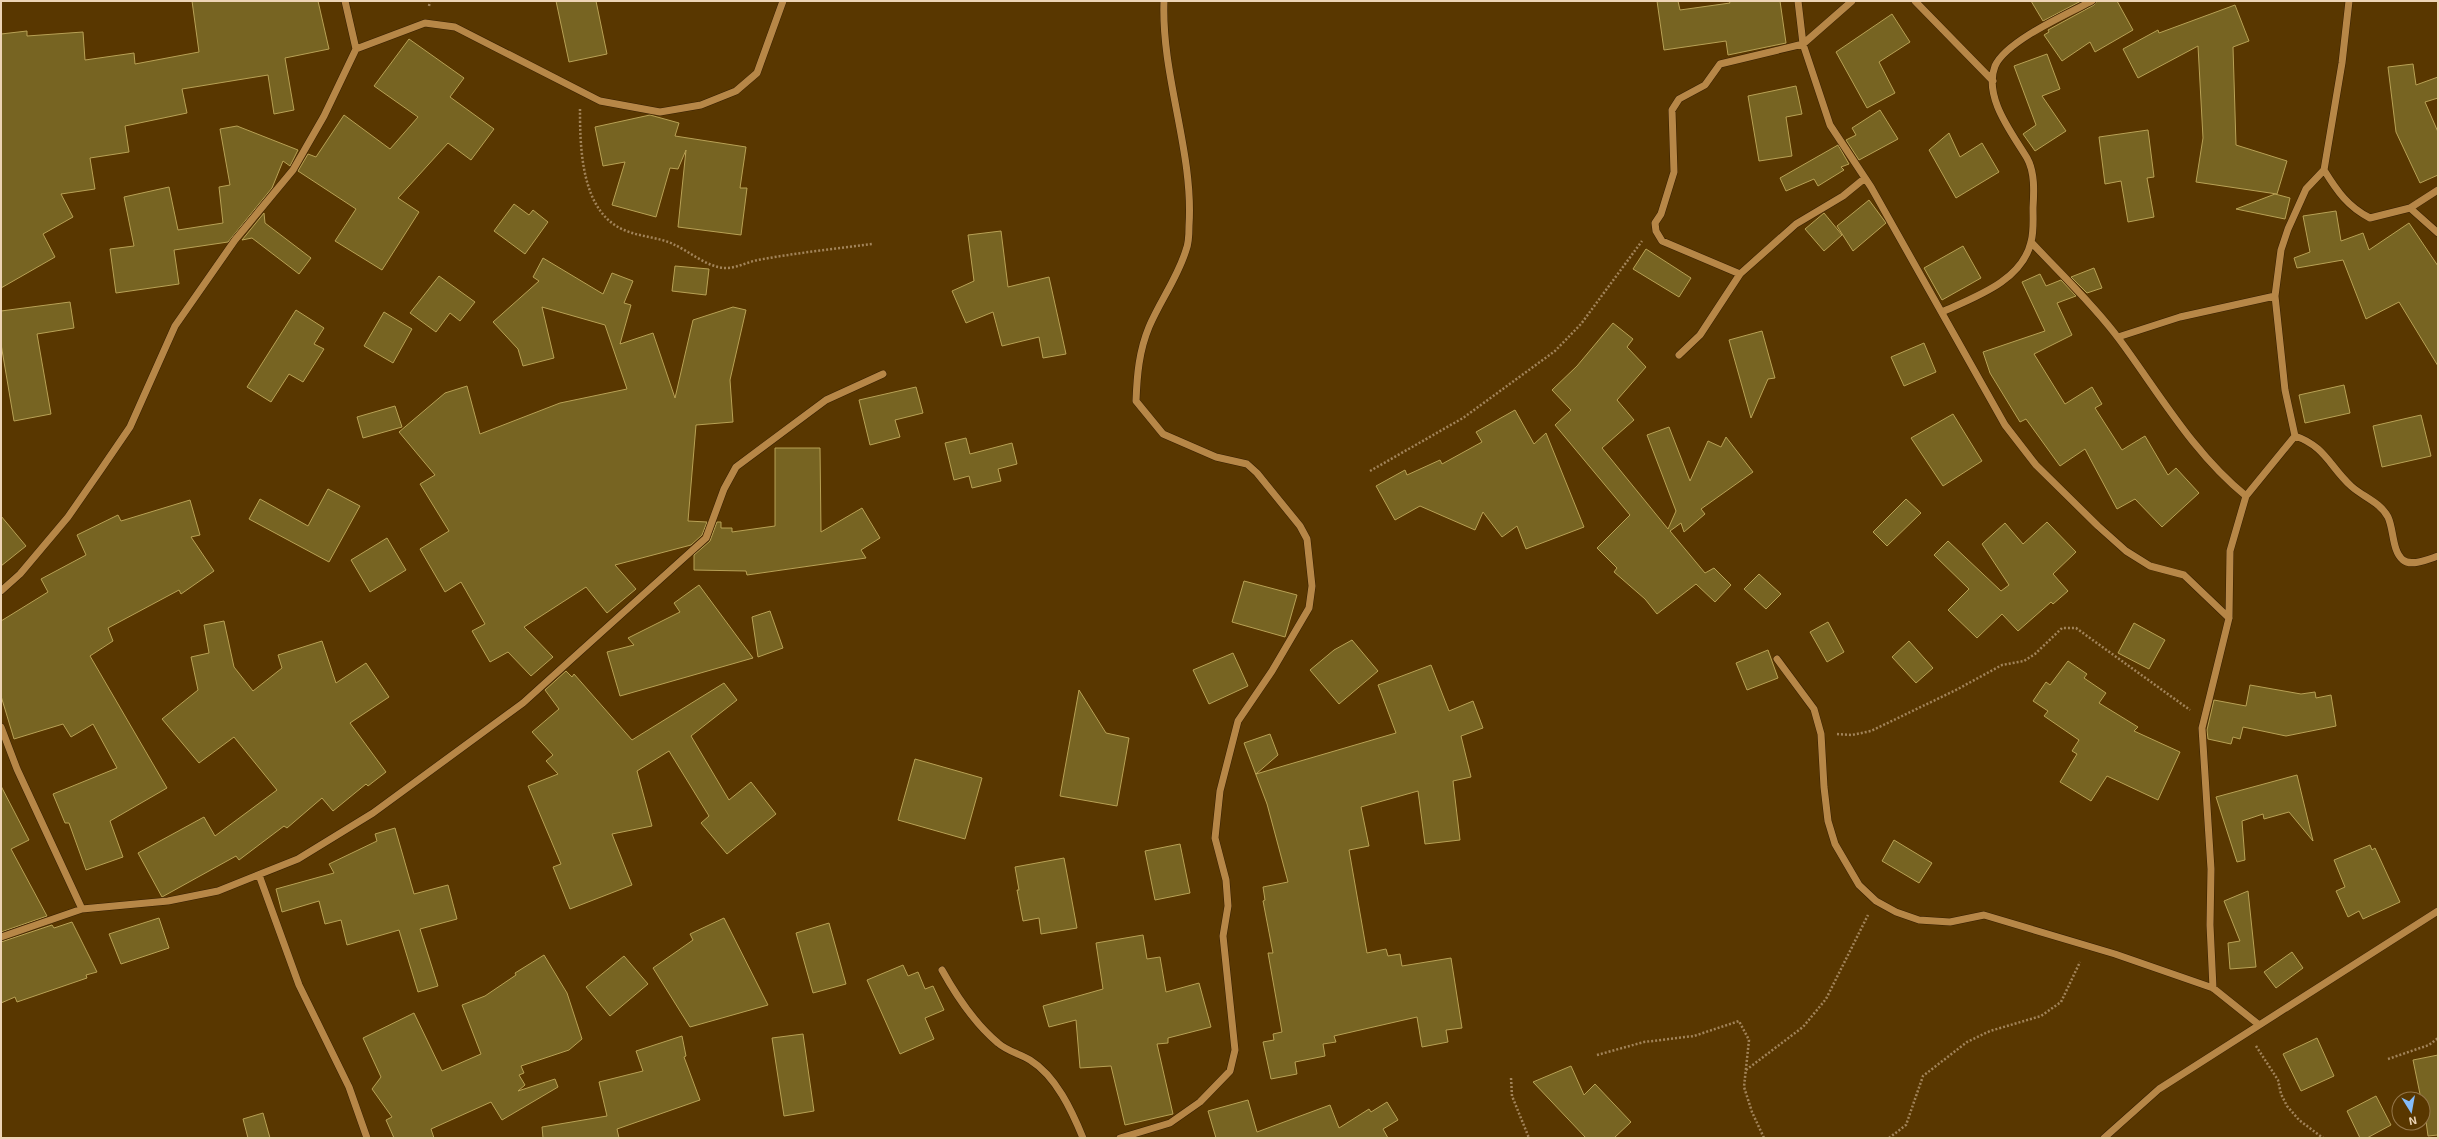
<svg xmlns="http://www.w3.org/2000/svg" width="2439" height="1139" viewBox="0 0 2439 1139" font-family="'Exo 2',sans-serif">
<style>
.building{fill:#776422;stroke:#b8a155}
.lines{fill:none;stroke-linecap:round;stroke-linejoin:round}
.minor-casing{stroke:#382000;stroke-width:8}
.path{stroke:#a28459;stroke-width:2.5;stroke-dasharray:2 2;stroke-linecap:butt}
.minor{stroke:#b78747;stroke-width:7}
</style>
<rect width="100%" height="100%" fill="#593700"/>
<path class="building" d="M 192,1 L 318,1 L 329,49 L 285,58 L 294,110 L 274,114 L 268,75 L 182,89 L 187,113 L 125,126 L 129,152 L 90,158 L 95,189 L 61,194 L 73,217 L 43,234 L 55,257 L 1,288 L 1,34 L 27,31 L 27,36 L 83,32 L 85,60 L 134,53 L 135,64 L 199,52 Z
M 556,1 L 596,1 L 607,54 L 569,62 Z
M 1657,1 L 1678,1 L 1680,10 L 1730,3 L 1729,1 L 1780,1 L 1786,43 L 1728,55 L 1726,41 L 1664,50 Z
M 2031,1 L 2081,1 L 2043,21 Z
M 2097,1 L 2117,1 L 2133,30 L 2095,52 L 2090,42 L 2062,61 L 2044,35 L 2049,32 L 2048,30 L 2094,5 Z
M 2235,5 L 2249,41 L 2233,47 L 2236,145 L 2287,161 L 2277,194 L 2196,182 L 2203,138 L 2198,46 L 2138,78 L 2123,49 L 2158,30 L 2159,33 Z
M 1892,14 L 1910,42 L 1879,62 L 1895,93 L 1867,108 L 1836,52 Z
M 409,39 L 464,78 L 450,97 L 494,129 L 471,160 L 448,143 L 398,198 L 419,212 L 382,270 L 335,241 L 356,209 L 298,171 L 308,154 L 316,157 L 344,115 L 390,149 L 418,117 L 374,86 Z
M 2047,54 L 2060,89 L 2042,96 L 2066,131 L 2035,151 L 2023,134 L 2036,125 L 2014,66 Z
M 2413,64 L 2416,85 L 2438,77 L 2438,98 L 2425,102 L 2438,132 L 2438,175 L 2420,183 L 2396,132 L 2388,67 Z
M 1796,86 L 1802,114 L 1786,117 L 1792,156 L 1759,161 L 1748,96 Z
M 1880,110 L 1898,139 L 1859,160 L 1846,140 L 1856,135 L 1852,128 Z
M 650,115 L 679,123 L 675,136 L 746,147 L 740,188 L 747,188 L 741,235 L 678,227 L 686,150 L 678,169 L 670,168 L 656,217 L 612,205 L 625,162 L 603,166 L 595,127 Z
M 237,126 L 298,150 L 290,166 L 283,161 L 272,188 L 228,242 L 174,250 L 179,284 L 116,293 L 110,249 L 134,246 L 124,197 L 169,187 L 178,230 L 223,223 L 219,187 L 230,185 L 220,129 Z
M 2148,130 L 2154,177 L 2147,178 L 2154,217 L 2128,222 L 2121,181 L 2105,184 L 2099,137 Z
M 1949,133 L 1960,157 L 1982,143 L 1999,172 L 1956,198 L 1929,150 Z
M 1838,145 L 1849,164 L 1841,167 L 1844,170 L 1818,186 L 1814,179 L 1786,191 L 1780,178 Z
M 2275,194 L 2290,198 L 2285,219 L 2236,209 Z
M 1869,200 L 1886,223 L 1853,251 L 1837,226 Z
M 514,204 L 529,215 L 533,210 L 548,222 L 525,254 L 494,231 Z
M 2336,211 L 2341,241 L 2363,233 L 2369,250 L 2409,223 L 2438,266 L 2438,366 L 2399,302 L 2366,319 L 2343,260 L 2297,268 L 2294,258 L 2310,252 L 2303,216 Z
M 264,213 L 265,223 L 311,258 L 299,274 L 252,238 L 242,240 Z
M 1824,213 L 1842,235 L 1824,251 L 1805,229 Z
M 1001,231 L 1008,287 L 1049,277 L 1066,354 L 1043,358 L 1039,337 L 1002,346 L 993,312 L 966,323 L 952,291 L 974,281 L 968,235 Z
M 1963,246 L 1981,278 L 1942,300 L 1924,268 Z
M 1646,249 L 1691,278 L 1679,297 L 1633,269 Z
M 543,258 L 603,294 L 612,273 L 633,281 L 624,303 L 631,305 L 620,344 L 653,333 L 675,398 L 693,320 L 733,307 L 746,310 L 730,380 L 733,422 L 696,425 L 688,521 L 707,522 L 702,535 L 691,545 L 615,565 L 636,589 L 607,613 L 586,587 L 524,627 L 553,657 L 531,676 L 508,652 L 490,662 L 472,631 L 485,624 L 461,582 L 445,592 L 420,549 L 449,531 L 420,484 L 435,475 L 399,432 L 445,393 L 467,386 L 480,434 L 560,403 L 627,389 L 605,325 L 542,307 L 554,358 L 523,366 L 518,349 L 493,322 L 539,281 L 533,277 Z
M 675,266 L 709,269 L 706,295 L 672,291 Z
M 2094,268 L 2102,288 L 2087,293 L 2071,277 Z
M 2040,274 L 2046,286 L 2061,280 L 2076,296 L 2057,303 L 2072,335 L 2034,354 L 2065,404 L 2092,387 L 2102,404 L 2095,408 L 2122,450 L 2145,436 L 2168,475 L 2176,468 L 2199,493 L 2162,527 L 2135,499 L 2117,509 L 2085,449 L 2060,466 L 2026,419 L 2020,422 L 1990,373 L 1983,352 L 2045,331 L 2022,282 Z
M 439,276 L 475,302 L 460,321 L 450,313 L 436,332 L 410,313 Z
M 70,302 L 74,328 L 37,334 L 51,414 L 14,421 L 1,344 L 1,311 Z
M 296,310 L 324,328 L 314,344 L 324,349 L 303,382 L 289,374 L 271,402 L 247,387 Z
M 384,312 L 412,329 L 393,363 L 364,346 Z
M 1613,323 L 1633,339 L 1627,347 L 1646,367 L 1617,400 L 1634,420 L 1602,448 L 1668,529 L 1676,511 L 1647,435 L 1669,427 L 1690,481 L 1708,441 L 1721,447 L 1726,437 L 1753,472 L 1701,509 L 1705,514 L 1684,532 L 1681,523 L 1670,531 L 1705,573 L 1714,568 L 1731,585 L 1715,602 L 1696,584 L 1657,614 L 1645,599 L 1614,572 L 1617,568 L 1597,548 L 1630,515 L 1555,425 L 1571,410 L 1552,390 L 1577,366 Z
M 1762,331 L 1775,378 L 1768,379 L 1751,418 L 1729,340 Z
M 1924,343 L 1936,372 L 1904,386 L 1891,357 Z
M 2344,385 L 2350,413 L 2305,423 L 2299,395 Z
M 916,387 L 923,413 L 895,420 L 900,437 L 870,445 L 859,400 Z
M 395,406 L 402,427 L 363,438 L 357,417 Z
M 1515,410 L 1534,444 L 1546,433 L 1584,527 L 1526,549 L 1517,526 L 1502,537 L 1483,512 L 1475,530 L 1420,506 L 1395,520 L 1376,486 L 1405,470 L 1407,475 L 1440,460 L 1442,464 L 1482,442 L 1476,432 Z
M 1953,414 L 1982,461 L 1943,486 L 1911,438 Z
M 2421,415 L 2431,456 L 2382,467 L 2373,426 Z
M 966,438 L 970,454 L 1012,443 L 1017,464 L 998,469 L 1001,481 L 972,488 L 969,476 L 954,480 L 945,443 Z
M 775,448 L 820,448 L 821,532 L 862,508 L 880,538 L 861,550 L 866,558 L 747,575 L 746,571 L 694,570 L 694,555 L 710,541 L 717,522 L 721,522 L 721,528 L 732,528 L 732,532 L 775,526 Z
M 328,489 L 360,506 L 329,562 L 249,519 L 260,499 L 308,526 Z
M 1906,499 L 1921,513 L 1887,546 L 1873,532 Z
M 190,500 L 200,535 L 191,537 L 214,571 L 181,594 L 179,590 L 108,628 L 113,641 L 90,656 L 167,788 L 110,821 L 123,857 L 86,870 L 69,823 L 65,823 L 53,794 L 117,768 L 93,724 L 71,737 L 63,724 L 14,739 L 1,696 L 1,621 L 48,592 L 41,579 L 86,555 L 77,535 L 118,515 L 121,521 Z
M 1,516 L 26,546 L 1,566 Z
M 2047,522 L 2076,552 L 2053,574 L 2068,591 L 2053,604 L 2051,602 L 2018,631 L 2002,614 L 1977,638 L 1948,610 L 1969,589 L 1934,555 L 1948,541 L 2001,591 L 2009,585 L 1982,544 L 2005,523 L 2023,544 Z
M 387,538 L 406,570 L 370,592 L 351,560 Z
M 1759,574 L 1781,594 L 1766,609 L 1744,589 Z
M 1244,581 L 1297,595 L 1285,637 L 1232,622 Z
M 699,585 L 753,658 L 620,696 L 607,652 L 634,645 L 628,638 L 680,612 L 674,603 Z
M 770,611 L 783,648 L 758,657 L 752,617 Z
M 224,621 L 234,667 L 253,691 L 282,668 L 278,655 L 322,641 L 336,683 L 366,663 L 389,697 L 350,723 L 386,772 L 368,786 L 366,784 L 333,811 L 322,798 L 287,828 L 284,826 L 239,860 L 236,856 L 162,897 L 138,853 L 204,817 L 215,836 L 277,790 L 234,737 L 199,763 L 162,719 L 198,690 L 191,657 L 209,653 L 204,625 Z
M 1828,622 L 1844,652 L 1827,662 L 1810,632 Z
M 2134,623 L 2165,640 L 2149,669 L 2118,653 Z
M 1352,640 L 1378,671 L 1339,704 L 1310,670 L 1334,650 Z
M 1909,641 L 1933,668 L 1916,683 L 1892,657 Z
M 1768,650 L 1778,678 L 1747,690 L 1736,663 Z
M 1233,653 L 1248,686 L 1209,704 L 1193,670 Z
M 2068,661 L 2087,674 L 2084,678 L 2106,693 L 2099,703 L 2138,727 L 2134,731 L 2180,752 L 2158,800 L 2107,776 L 2091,801 L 2060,782 L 2077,754 L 2072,751 L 2079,740 L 2044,716 L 2048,711 L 2033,701 L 2046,682 L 2050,685 Z
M 1431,665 L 1449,711 L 1473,701 L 1483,728 L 1461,736 L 1471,777 L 1453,781 L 1460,840 L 1425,844 L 1418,791 L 1361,807 L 1369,846 L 1349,850 L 1367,953 L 1386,949 L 1388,956 L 1400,954 L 1402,966 L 1451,958 L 1462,1028 L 1446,1030 L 1448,1042 L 1422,1047 L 1417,1017 L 1334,1036 L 1336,1042 L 1323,1044 L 1325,1056 L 1295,1062 L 1297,1074 L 1271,1079 L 1263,1042 L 1274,1040 L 1273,1034 L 1282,1032 L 1268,953 L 1273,953 L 1263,901 L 1265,900 L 1263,887 L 1288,882 L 1267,804 L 1244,743 L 1270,734 L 1278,755 L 1256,774 L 1396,733 L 1378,685 Z
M 566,671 L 572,677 L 574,674 L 632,740 L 724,683 L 737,700 L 691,736 L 729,800 L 751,782 L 776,814 L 727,854 L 701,823 L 709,816 L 669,751 L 637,771 L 652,826 L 612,834 L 632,885 L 570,909 L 553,867 L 561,864 L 528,786 L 558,774 L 546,761 L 553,755 L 532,732 L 559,709 L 545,690 Z
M 2250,685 L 2301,694 L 2315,692 L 2316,698 L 2331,695 L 2336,726 L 2286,736 L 2243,727 L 2240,739 L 2233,737 L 2231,744 L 2208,739 L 2207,730 L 2214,700 L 2246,706 Z
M 1079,690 L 1106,733 L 1129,738 L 1117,806 L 1060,796 Z
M 915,759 L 982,778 L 965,839 L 898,820 Z
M 2297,775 L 2313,841 L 2289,812 L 2264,819 L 2263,814 L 2242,821 L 2245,860 L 2237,862 L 2216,797 Z
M 1,786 L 29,840 L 11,849 L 47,916 L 1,932 Z
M 395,828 L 414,894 L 448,885 L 457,919 L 420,929 L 438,986 L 418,992 L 399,930 L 347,945 L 341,920 L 325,924 L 319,901 L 282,912 L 276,889 L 334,873 L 329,864 L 377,841 L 375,834 Z
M 1894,840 L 1932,863 L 1919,883 L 1882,861 Z
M 1180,844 L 1190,893 L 1155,900 L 1145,851 Z
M 2370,845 L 2372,850 L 2375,848 L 2400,902 L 2363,919 L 2359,911 L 2348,917 L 2336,891 L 2345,887 L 2334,860 Z
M 1064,858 L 1077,928 L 1041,934 L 1039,918 L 1023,921 L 1017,890 L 1019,890 L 1015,867 Z
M 2248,891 L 2256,967 L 2230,969 L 2228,943 L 2240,941 L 2224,901 Z
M 159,918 L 169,948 L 121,964 L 109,934 Z
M 724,918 L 768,1005 L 690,1027 L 653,968 L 693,940 L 690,934 Z
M 72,922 L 97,972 L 86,975 L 87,978 L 17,1002 L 15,997 L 1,1003 L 1,942 L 52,925 L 54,928 Z
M 829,923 L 846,984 L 813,993 L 796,933 Z
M 1143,935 L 1147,959 L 1160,957 L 1166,992 L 1199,983 L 1211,1027 L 1168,1038 L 1168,1043 L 1157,1044 L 1173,1114 L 1125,1125 L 1111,1066 L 1080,1068 L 1076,1020 L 1049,1027 L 1043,1006 L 1103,989 L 1096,943 Z
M 2292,952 L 2303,968 L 2276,988 L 2264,972 Z
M 544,955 L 567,993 L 582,1039 L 569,1050 L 521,1066 L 524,1073 L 519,1075 L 525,1085 L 518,1091 L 555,1079 L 558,1087 L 502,1120 L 491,1102 L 431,1129 L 434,1138 L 394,1138 L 386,1120 L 392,1117 L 372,1089 L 381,1077 L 363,1038 L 414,1013 L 442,1071 L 481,1054 L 462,1005 L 485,996 L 516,975 L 515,973 Z
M 624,956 L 648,984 L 610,1016 L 586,987 Z
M 903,965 L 908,976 L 918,972 L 925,989 L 933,986 L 944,1010 L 925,1018 L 934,1039 L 900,1054 L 867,980 Z
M 803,1034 L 814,1111 L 784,1116 L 772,1038 Z
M 682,1036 L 686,1056 L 684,1057 L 700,1100 L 617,1129 L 619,1138 L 543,1138 L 542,1127 L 607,1116 L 599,1082 L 643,1071 L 636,1051 Z
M 2317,1038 L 2334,1076 L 2301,1091 L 2283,1054 Z
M 2438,1055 L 2438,1135 L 2428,1136 L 2423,1099 L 2421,1099 L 2413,1060 Z
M 1571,1066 L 1584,1095 L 1595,1084 L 1631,1122 L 1614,1138 L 1586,1138 L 1533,1082 Z
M 2376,1096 L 2391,1125 L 2367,1138 L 2360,1138 L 2347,1111 Z
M 1248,1100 L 1257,1132 L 1330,1105 L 1339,1128 L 1369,1109 L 1371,1112 L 1387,1102 L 1398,1120 L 1383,1129 L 1388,1138 L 1216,1138 L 1208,1111 Z
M 263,1113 L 270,1138 L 248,1138 L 243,1119 Z"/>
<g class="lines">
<g class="minor-casing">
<path id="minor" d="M 1798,1 L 1803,44 L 1830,125 L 1871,187 L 2005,425 L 2036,465 L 2098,526 L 2126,551 L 2150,566 L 2184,575 L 2229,618
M 1915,1 L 1993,81
M 356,49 L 425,23 L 455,27 L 600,101 L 660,112 L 701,105 L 736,91 L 757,73 L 783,1
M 2324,170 C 2337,191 2348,207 2370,218 L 2410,208 L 2438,233
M 2410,208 L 2438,190
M 2031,242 C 2059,272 2095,306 2119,339 C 2159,393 2193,453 2246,496
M 1740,274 L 1662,241 L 1656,231 L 1655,223 L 1661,214 L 1674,172 L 1672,110 L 1679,99 L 1705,85 L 1720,64 L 1803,44 L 1852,1
M 1942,312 C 1975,297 2022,281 2031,242 C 2034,231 2033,219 2033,208 C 2034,192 2035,172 2027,158 C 2012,133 1983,97 1995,66 C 2006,41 2067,14 2092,1
M 2118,337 L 2180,317 L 2275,296
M 1679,355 L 1700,335 L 1740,274 L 1796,224 L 1843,196 L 1865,178
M 2295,436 C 2325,446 2330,467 2351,486 C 2363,497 2380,502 2388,517 C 2394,530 2392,551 2403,560 C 2411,567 2429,559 2438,556
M 1,591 L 20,574 L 68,517 L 102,468 L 130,427 L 175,326 L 235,240 L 293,170 L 324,116 L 356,49 L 345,1
M 1777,659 L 1814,709 L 1821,734 L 1824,787 L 1828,821 L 1835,844 L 1859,885 L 1876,901 L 1896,912 L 1919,920 L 1950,922 L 1984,915 L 2115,954 L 2213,988 L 2258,1024
M 1,727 L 17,769 L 82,909
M 259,875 L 299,985 L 349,1087 L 367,1138
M 1,937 L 82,909 L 168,901 L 218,891 L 298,859 L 373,813 L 523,703 L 706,538 L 724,489 L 736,467 L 826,400 L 883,374
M 942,970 C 957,997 974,1023 998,1043 C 1007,1051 1020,1054 1030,1060 C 1056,1076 1072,1111 1083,1138
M 2213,988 L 2210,925 L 2211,869 L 2202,728 L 2229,618 L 2230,551 L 2246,496 L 2295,436 L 2285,390 L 2275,296 L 2281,250 L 2288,229 L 2306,189 L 2324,170 L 2342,63 L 2349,1
M 1120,1138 L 1170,1123 L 1200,1102 L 1230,1071 L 1235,1050 L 1223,936 L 1228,906 L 1226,880 L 1215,838 L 1220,791 L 1238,721 L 1272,671 L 1309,608 L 1312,586 L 1307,539 L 1300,526 L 1257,473 L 1247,464 L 1216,457 L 1163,434 L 1136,401 C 1137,375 1139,351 1149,327 C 1160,301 1178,277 1186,250 C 1189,243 1189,234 1189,226 C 1194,152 1161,76 1164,1
M 2104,1138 L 2159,1089 L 2438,911"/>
</g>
<path class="path" d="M 429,6 L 430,1
M 580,109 C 580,148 581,212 624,230 C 640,237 658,237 673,244 C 689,251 708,268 726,268 C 737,268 747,262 758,260 C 795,253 834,249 872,244
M 1370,471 L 1463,418 L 1555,351 L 1581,324 L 1642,241
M 1837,734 L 1852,735 L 1871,731 L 1956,690 L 2002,665 L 2024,661 L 2035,654 L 2062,628 L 2076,628 L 2190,710
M 2256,1046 L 2278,1080 L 2281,1094 L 2287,1106 L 2299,1120 L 2323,1138
M 1597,1055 L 1644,1042 L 1694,1036 L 1739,1021 L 1749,1040 L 1744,1087 L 1752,1112 L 1764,1138
M 2388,1059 L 2429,1045 L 2438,1038
M 1746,1070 L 1803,1027 L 1826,999 L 1868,915
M 1511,1078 L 1512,1096 L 1529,1138
M 1889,1138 L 1906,1125 L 1923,1076 L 1967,1042 L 1990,1031 L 2041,1016 L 2061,1002 L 2080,962"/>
<use href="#minor" class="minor"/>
</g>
<rect width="2439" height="1139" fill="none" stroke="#edd4b5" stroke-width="4"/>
<g transform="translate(2411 1111) rotate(169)"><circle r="19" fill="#593700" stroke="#947648"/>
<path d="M0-3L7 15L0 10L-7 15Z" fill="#84bcfb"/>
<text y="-6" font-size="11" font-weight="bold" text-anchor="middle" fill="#edd4b5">N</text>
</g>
</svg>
